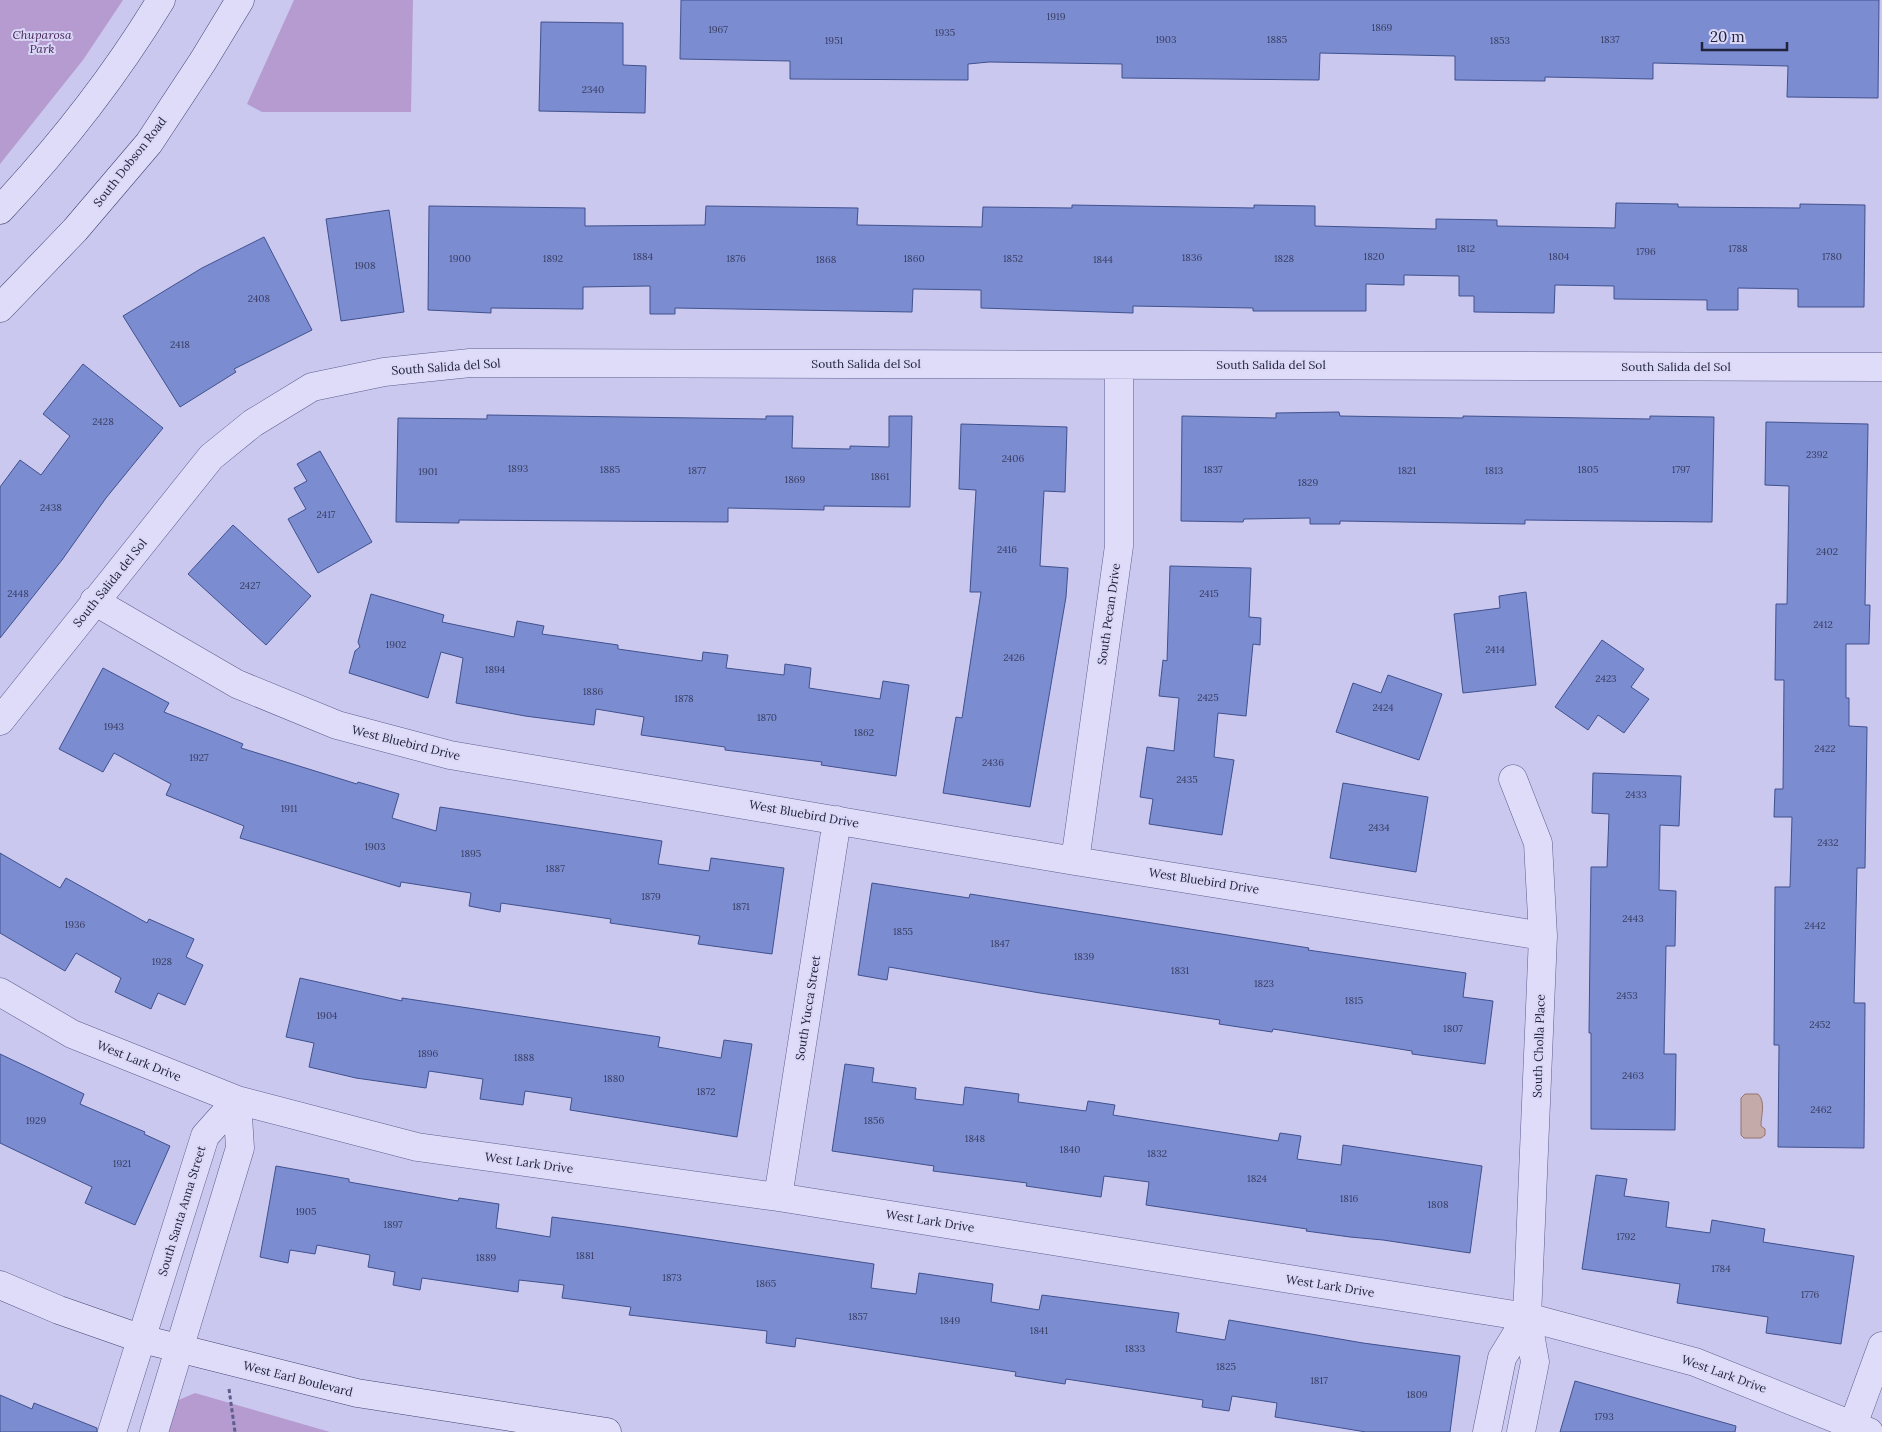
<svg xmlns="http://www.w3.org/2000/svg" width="1882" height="1432" viewBox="0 0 1882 1432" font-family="Lora,serif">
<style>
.green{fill:#b59bcf}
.water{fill:#c4aba9;stroke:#93746f}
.building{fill:#7c8cd0;stroke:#40518d}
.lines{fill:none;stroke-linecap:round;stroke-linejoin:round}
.street-casing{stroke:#5c5f8d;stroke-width:29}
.secondary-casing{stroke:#3f446f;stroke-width:29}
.path{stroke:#5c5f8d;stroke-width:3;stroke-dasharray:4 2.5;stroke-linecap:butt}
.street{stroke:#dfdcfa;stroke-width:28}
.secondary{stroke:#dfdcfa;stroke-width:28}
.labels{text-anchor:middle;stroke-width:4;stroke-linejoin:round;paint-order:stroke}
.number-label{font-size:10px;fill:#373d62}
.park-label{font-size:12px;font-style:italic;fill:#47265a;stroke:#dbd8f7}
.street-label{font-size:12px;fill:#20233d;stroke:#dbd8f7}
</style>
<rect width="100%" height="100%" fill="#cbc8f0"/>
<path class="green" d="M 0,0 L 123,0 L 83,60 L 0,164 Z
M 294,0 L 413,0 L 411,112 L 262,112 L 247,104 Z
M 195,1393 L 330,1432 L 164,1432 L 174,1402 Z"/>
<path class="water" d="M 1745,1094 L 1758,1094 C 1766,1102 1761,1115 1761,1126 L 1765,1129 L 1765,1135 L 1761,1138 L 1744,1138 L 1741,1135 L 1741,1098 Z"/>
<path class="building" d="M 681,0 L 1879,0 L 1878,98 L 1787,97 L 1788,66 L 1653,63 L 1653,79 L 1545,77 L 1545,81 L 1455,80 L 1455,56 L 1320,53 L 1319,80 L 1122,78 L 1122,64 L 989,62 L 968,64 L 968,80 L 790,79 L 790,61 L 680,59 Z
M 541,22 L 623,23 L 623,65 L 646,66 L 645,113 L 539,111 Z
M 1616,203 L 1678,204 L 1678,207 L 1800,208 L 1800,204 L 1865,205 L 1864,307 L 1798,307 L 1798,289 L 1738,288 L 1738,310 L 1707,310 L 1707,300 L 1614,299 L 1614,286 L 1555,285 L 1554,313 L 1474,312 L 1474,296 L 1459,296 L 1459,276 L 1404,275 L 1404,285 L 1366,284 L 1366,311 L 1253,311 L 1253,308 L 1133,306 L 1133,313 L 981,308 L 981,290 L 913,289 L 912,312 L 675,308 L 675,314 L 650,314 L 650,286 L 583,287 L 583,309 L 491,308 L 491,313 L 428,310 L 429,206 L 585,208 L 585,226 L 705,225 L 706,206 L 858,208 L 857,225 L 982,227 L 983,207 L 1072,208 L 1072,205 L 1254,208 L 1254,205 L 1315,206 L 1315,226 L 1436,229 L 1436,219 L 1497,220 L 1497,226 L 1615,228 Z
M 389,210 L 404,312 L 341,321 L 326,219 Z
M 264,237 L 312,330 L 234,369 L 236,372 L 180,407 L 123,316 L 202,268 Z
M 83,364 L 163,428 L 106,498 L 62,560 L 0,638 L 0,487 L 20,460 L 41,475 L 70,436 L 43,414 Z
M 1339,412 L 1340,416 L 1463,418 L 1463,416 L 1650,419 L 1650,416 L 1714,417 L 1712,522 L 1525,520 L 1525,524 L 1340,521 L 1340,524 L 1310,524 L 1310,518 L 1244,519 L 1243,522 L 1181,521 L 1182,416 L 1276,418 L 1276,413 Z
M 487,415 L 766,419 L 766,416 L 793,416 L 792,448 L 850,449 L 850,446 L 889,447 L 889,416 L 912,416 L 910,507 L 824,506 L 824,510 L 728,508 L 728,522 L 459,520 L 459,523 L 396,522 L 398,418 L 487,419 Z
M 1766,422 L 1868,424 L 1865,605 L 1870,605 L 1869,644 L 1846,644 L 1846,698 L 1849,698 L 1849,726 L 1867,727 L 1865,868 L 1857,868 L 1854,1003 L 1865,1003 L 1864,1148 L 1778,1147 L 1779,1045 L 1774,1045 L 1775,887 L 1790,887 L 1792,817 L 1774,817 L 1775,789 L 1783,789 L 1784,680 L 1775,680 L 1776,604 L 1787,604 L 1789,486 L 1765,485 Z
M 961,424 L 1067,427 L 1065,492 L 1044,491 L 1040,566 L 1068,568 L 1066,597 L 1030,807 L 943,793 L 956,717 L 962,718 L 981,592 L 970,592 L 976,490 L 959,489 Z
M 320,451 L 372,542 L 318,573 L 288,519 L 306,509 L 294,488 L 307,481 L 297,464 Z
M 233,525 L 311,596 L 266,645 L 188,574 Z
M 1170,566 L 1251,568 L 1249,617 L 1261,618 L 1260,645 L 1253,644 L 1246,716 L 1218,713 L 1214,757 L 1234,760 L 1222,835 L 1149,824 L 1153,799 L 1140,797 L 1147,747 L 1174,751 L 1179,698 L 1159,696 L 1163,660 L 1167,661 Z
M 1526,592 L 1536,685 L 1463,693 L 1454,614 L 1500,608 L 1499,596 Z
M 371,594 L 444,615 L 442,622 L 514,637 L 517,621 L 544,626 L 542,634 L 618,645 L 618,649 L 702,661 L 703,652 L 728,655 L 726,668 L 784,675 L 785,664 L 811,668 L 809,688 L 880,699 L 883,681 L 909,685 L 896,776 L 821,765 L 822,762 L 725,750 L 725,747 L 641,735 L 644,717 L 596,709 L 594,725 L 525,716 L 456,703 L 463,658 L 441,652 L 428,698 L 349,673 L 355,651 L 360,647 L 358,642 Z
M 1602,640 L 1644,669 L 1631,687 L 1649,699 L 1624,733 L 1598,715 L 1588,730 L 1555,707 Z
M 103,668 L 169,703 L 164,712 L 243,744 L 241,748 L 357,784 L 358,782 L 399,794 L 392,818 L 436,831 L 440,807 L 662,841 L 658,864 L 709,871 L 711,858 L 784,868 L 772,954 L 698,944 L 700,936 L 610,923 L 611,919 L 501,903 L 500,912 L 469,906 L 471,893 L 401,882 L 400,887 L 240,838 L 244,826 L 166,795 L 171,784 L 114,753 L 103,772 L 59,749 Z
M 1388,675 L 1442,694 L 1419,760 L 1336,732 L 1353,683 L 1381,693 Z
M 1593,773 L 1681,776 L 1679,826 L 1660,825 L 1659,890 L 1676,891 L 1675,946 L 1666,946 L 1664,1054 L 1676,1054 L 1675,1130 L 1591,1129 L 1591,1033 L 1589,1033 L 1591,867 L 1607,867 L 1609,814 L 1592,813 Z
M 1343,783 L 1428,797 L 1416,872 L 1330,858 Z
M 0,853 L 60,888 L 66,878 L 147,923 L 149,919 L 194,939 L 186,957 L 203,965 L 185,1005 L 158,993 L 151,1009 L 115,992 L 121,978 L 76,953 L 65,971 L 0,933 Z
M 872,883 L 969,898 L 970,894 L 1309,948 L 1308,950 L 1466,973 L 1463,997 L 1493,1001 L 1485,1064 L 1412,1054 L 1412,1051 L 1273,1029 L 1272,1032 L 1219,1024 L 1220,1020 L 1040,993 L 889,967 L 887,980 L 858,975 Z
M 300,978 L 402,1001 L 402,998 L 660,1037 L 658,1047 L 721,1058 L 724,1040 L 752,1044 L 737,1137 L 570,1110 L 572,1098 L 525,1091 L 523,1105 L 480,1099 L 483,1079 L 429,1071 L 426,1088 L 356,1078 L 309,1067 L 314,1043 L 286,1037 Z
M 0,1054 L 84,1094 L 80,1104 L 145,1132 L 144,1134 L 170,1146 L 135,1225 L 85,1203 L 92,1187 L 0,1143 Z
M 845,1064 L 874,1068 L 872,1082 L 916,1088 L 915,1099 L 963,1105 L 965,1087 L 1019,1094 L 1018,1102 L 1086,1111 L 1088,1101 L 1115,1105 L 1113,1115 L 1278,1141 L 1280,1133 L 1301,1136 L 1297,1159 L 1341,1165 L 1343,1145 L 1482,1166 L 1470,1253 L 1383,1240 L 1350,1237 L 1306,1231 L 1307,1229 L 1146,1205 L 1149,1182 L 1104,1176 L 1101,1197 L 1026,1186 L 1027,1183 L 933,1171 L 934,1166 L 832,1151 Z
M 276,1166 L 349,1179 L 349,1182 L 458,1201 L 459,1198 L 499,1204 L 496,1228 L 550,1237 L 552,1217 L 626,1227 L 874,1264 L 871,1288 L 916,1294 L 919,1273 L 993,1284 L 991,1302 L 1039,1310 L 1042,1295 L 1179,1313 L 1176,1332 L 1225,1340 L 1229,1320 L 1363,1343 L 1460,1356 L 1450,1432 L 1366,1432 L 1275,1417 L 1277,1403 L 1232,1396 L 1229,1411 L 1202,1407 L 1203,1400 L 1066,1379 L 1065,1384 L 1015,1376 L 1016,1372 L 796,1338 L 795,1347 L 766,1343 L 767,1331 L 629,1315 L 631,1307 L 562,1298 L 564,1285 L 519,1280 L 518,1292 L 422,1278 L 420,1290 L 393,1285 L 395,1272 L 368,1267 L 370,1255 L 317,1245 L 315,1254 L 290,1250 L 288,1263 L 260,1257 Z
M 1596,1175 L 1627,1179 L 1624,1196 L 1669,1202 L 1666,1227 L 1710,1233 L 1712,1220 L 1765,1229 L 1763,1242 L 1854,1256 L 1841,1344 L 1766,1333 L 1768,1317 L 1677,1303 L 1680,1284 L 1582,1269 Z
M 1575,1381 L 1736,1426 L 1735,1432 L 1560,1432 Z
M 0,1395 L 32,1409 L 34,1403 L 97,1428 L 97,1432 L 0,1432 Z"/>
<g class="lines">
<g class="street-casing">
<path id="street" d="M 94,601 L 237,684 L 337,725 L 450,755 L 1075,861 L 1543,936
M 0,721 L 211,457 L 253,423 L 312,387 L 384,372 L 470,363 L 1882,367
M 1513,779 L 1538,843 L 1543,936 L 1527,1317 L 1535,1362 L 1521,1432
M 1075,861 L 1119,546 L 1119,365
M 0,992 L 72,1034 L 237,1100 L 417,1147 L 778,1197 L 1527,1317 L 1695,1362 L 1869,1432
M 778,1197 L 837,820
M 1853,1425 L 1882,1346
M 112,1432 L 205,1136 L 237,1100
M 154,1432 L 240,1148 L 237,1100
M 1487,1432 L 1502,1358 L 1527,1317"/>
</g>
<g class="secondary-casing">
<path id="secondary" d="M 0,210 C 61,145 115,76 161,0
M 0,308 L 75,230 L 149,143 L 203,61 L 240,0
M 0,1285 L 59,1310 L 142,1339 L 357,1393 L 607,1432"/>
</g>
<path class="path" d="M 229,1389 L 235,1432"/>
<use href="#street" class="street"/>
<use href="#secondary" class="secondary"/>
</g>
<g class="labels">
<g class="number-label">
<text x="1056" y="20">1919</text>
<text x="1382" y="31">1869</text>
<text x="718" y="33">1967</text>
<text x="945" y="36">1935</text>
<text x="1166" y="43">1903</text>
<text x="1277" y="43">1885</text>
<text x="1610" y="43">1837</text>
<text x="834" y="44">1951</text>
<text x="1500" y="44">1853</text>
<text x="593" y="93">2340</text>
<text x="1466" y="252">1812</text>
<text x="1738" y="252">1788</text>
<text x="1646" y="255">1796</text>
<text x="643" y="260">1884</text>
<text x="1374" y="260">1820</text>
<text x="1559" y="260">1804</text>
<text x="1832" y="260">1780</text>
<text x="1192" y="261">1836</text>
<text x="460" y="262">1900</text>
<text x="553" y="262">1892</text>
<text x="736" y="262">1876</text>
<text x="914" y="262">1860</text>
<text x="1013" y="262">1852</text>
<text x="1284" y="262">1828</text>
<text x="826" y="263">1868</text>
<text x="1103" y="263">1844</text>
<text x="365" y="269">1908</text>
<text x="259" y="302">2408</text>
<text x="180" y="348">2418</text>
<text x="103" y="425">2428</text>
<text x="1817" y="458">2392</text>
<text x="1013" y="462">2406</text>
<text x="518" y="472">1893</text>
<text x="610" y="473">1885</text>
<text x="1213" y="473">1837</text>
<text x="1588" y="473">1805</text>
<text x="1681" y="473">1797</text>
<text x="697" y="474">1877</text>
<text x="1407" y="474">1821</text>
<text x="1494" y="474">1813</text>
<text x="428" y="475">1901</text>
<text x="880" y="480">1861</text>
<text x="795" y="483">1869</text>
<text x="1308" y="486">1829</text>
<text x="51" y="511">2438</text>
<text x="326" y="518">2417</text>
<text x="1007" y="553">2416</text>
<text x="1827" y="555">2402</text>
<text x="250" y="589">2427</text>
<text x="18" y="597">2448</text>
<text x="1209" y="597">2415</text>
<text x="1823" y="628">2412</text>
<text x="396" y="648">1902</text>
<text x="1495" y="653">2414</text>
<text x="1014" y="661">2426</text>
<text x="495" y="673">1894</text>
<text x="1606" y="682">2423</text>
<text x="593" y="695">1886</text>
<text x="1208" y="701">2425</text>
<text x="684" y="702">1878</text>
<text x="1383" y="711">2424</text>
<text x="767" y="721">1870</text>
<text x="114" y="730">1943</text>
<text x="864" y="736">1862</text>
<text x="1825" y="752">2422</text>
<text x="199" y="761">1927</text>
<text x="993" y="766">2436</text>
<text x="1187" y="783">2435</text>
<text x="1636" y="798">2433</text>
<text x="289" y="812">1911</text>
<text x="1379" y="831">2434</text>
<text x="1828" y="846">2432</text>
<text x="375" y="850">1903</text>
<text x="471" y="857">1895</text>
<text x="555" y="872">1887</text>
<text x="651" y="900">1879</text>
<text x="741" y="910">1871</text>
<text x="1633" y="922">2443</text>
<text x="75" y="928">1936</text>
<text x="1815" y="929">2442</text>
<text x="903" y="935">1855</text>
<text x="1000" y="947">1847</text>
<text x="1084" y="960">1839</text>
<text x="162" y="965">1928</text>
<text x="1180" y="974">1831</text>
<text x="1264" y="987">1823</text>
<text x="1627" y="999">2453</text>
<text x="1354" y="1004">1815</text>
<text x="327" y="1019">1904</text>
<text x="1820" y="1028">2452</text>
<text x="1453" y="1032">1807</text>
<text x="428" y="1057">1896</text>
<text x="524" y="1061">1888</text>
<text x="1633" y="1079">2463</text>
<text x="614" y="1082">1880</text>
<text x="706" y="1095">1872</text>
<text x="1821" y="1113">2462</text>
<text x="36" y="1124">1929</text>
<text x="874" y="1124">1856</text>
<text x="975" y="1142">1848</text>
<text x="1070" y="1153">1840</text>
<text x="1157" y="1157">1832</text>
<text x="122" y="1167">1921</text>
<text x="1257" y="1182">1824</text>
<text x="1349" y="1202">1816</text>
<text x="1438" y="1208">1808</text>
<text x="306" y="1215">1905</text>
<text x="393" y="1228">1897</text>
<text x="1626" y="1240">1792</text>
<text x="585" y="1259">1881</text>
<text x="486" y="1261">1889</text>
<text x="1721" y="1272">1784</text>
<text x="672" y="1281">1873</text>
<text x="766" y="1287">1865</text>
<text x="1810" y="1298">1776</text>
<text x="858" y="1320">1857</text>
<text x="950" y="1324">1849</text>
<text x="1039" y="1334">1841</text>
<text x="1135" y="1352">1833</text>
<text x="1226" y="1370">1825</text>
<text x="1319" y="1384">1817</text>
<text x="1417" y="1398">1809</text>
<text x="1604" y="1420">1793</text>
</g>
<g class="park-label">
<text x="42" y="39">Chuparosa<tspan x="42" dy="14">Park</tspan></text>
</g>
<g class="street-label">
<text transform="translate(130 162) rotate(-52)" y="4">South Dobson Road</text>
<text x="866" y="368">South Salida del Sol</text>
<text x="1271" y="369">South Salida del Sol</text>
<text transform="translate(446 367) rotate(-4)" y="4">South Salida del Sol</text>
<text x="1676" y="371">South Salida del Sol</text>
<text transform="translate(110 583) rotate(-51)" y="4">South Salida del Sol</text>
<text transform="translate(1109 614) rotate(-82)" y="4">South Pecan Drive</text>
<text transform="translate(406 743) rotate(14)" y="4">West Bluebird Drive</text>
<text transform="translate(804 814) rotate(10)" y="4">West Bluebird Drive</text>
<text transform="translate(1204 881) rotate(9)" y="4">West Bluebird Drive</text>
<text transform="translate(808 1008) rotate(-81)" y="4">South Yucca Street</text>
<text transform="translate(1539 1046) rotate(-88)" y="4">South Cholla Place</text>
<text transform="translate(139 1061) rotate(22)" y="4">West Lark Drive</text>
<text transform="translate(529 1163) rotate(8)" y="4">West Lark Drive</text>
<text transform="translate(182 1211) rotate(-73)" y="4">South Santa Anna Street</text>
<text transform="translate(930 1221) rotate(9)" y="4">West Lark Drive</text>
<text transform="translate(1330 1286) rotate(9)" y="4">West Lark Drive</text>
<text transform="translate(1724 1374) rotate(20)" y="4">West Lark Drive</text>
<text transform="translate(298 1379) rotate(14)" y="4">West Earl Boulevard</text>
</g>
</g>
<path d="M1702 42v8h85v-8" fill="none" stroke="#20233d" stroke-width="2.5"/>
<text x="1710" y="42" font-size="15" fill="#20233d" stroke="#dbd8f7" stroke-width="4" paint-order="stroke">20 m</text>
</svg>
